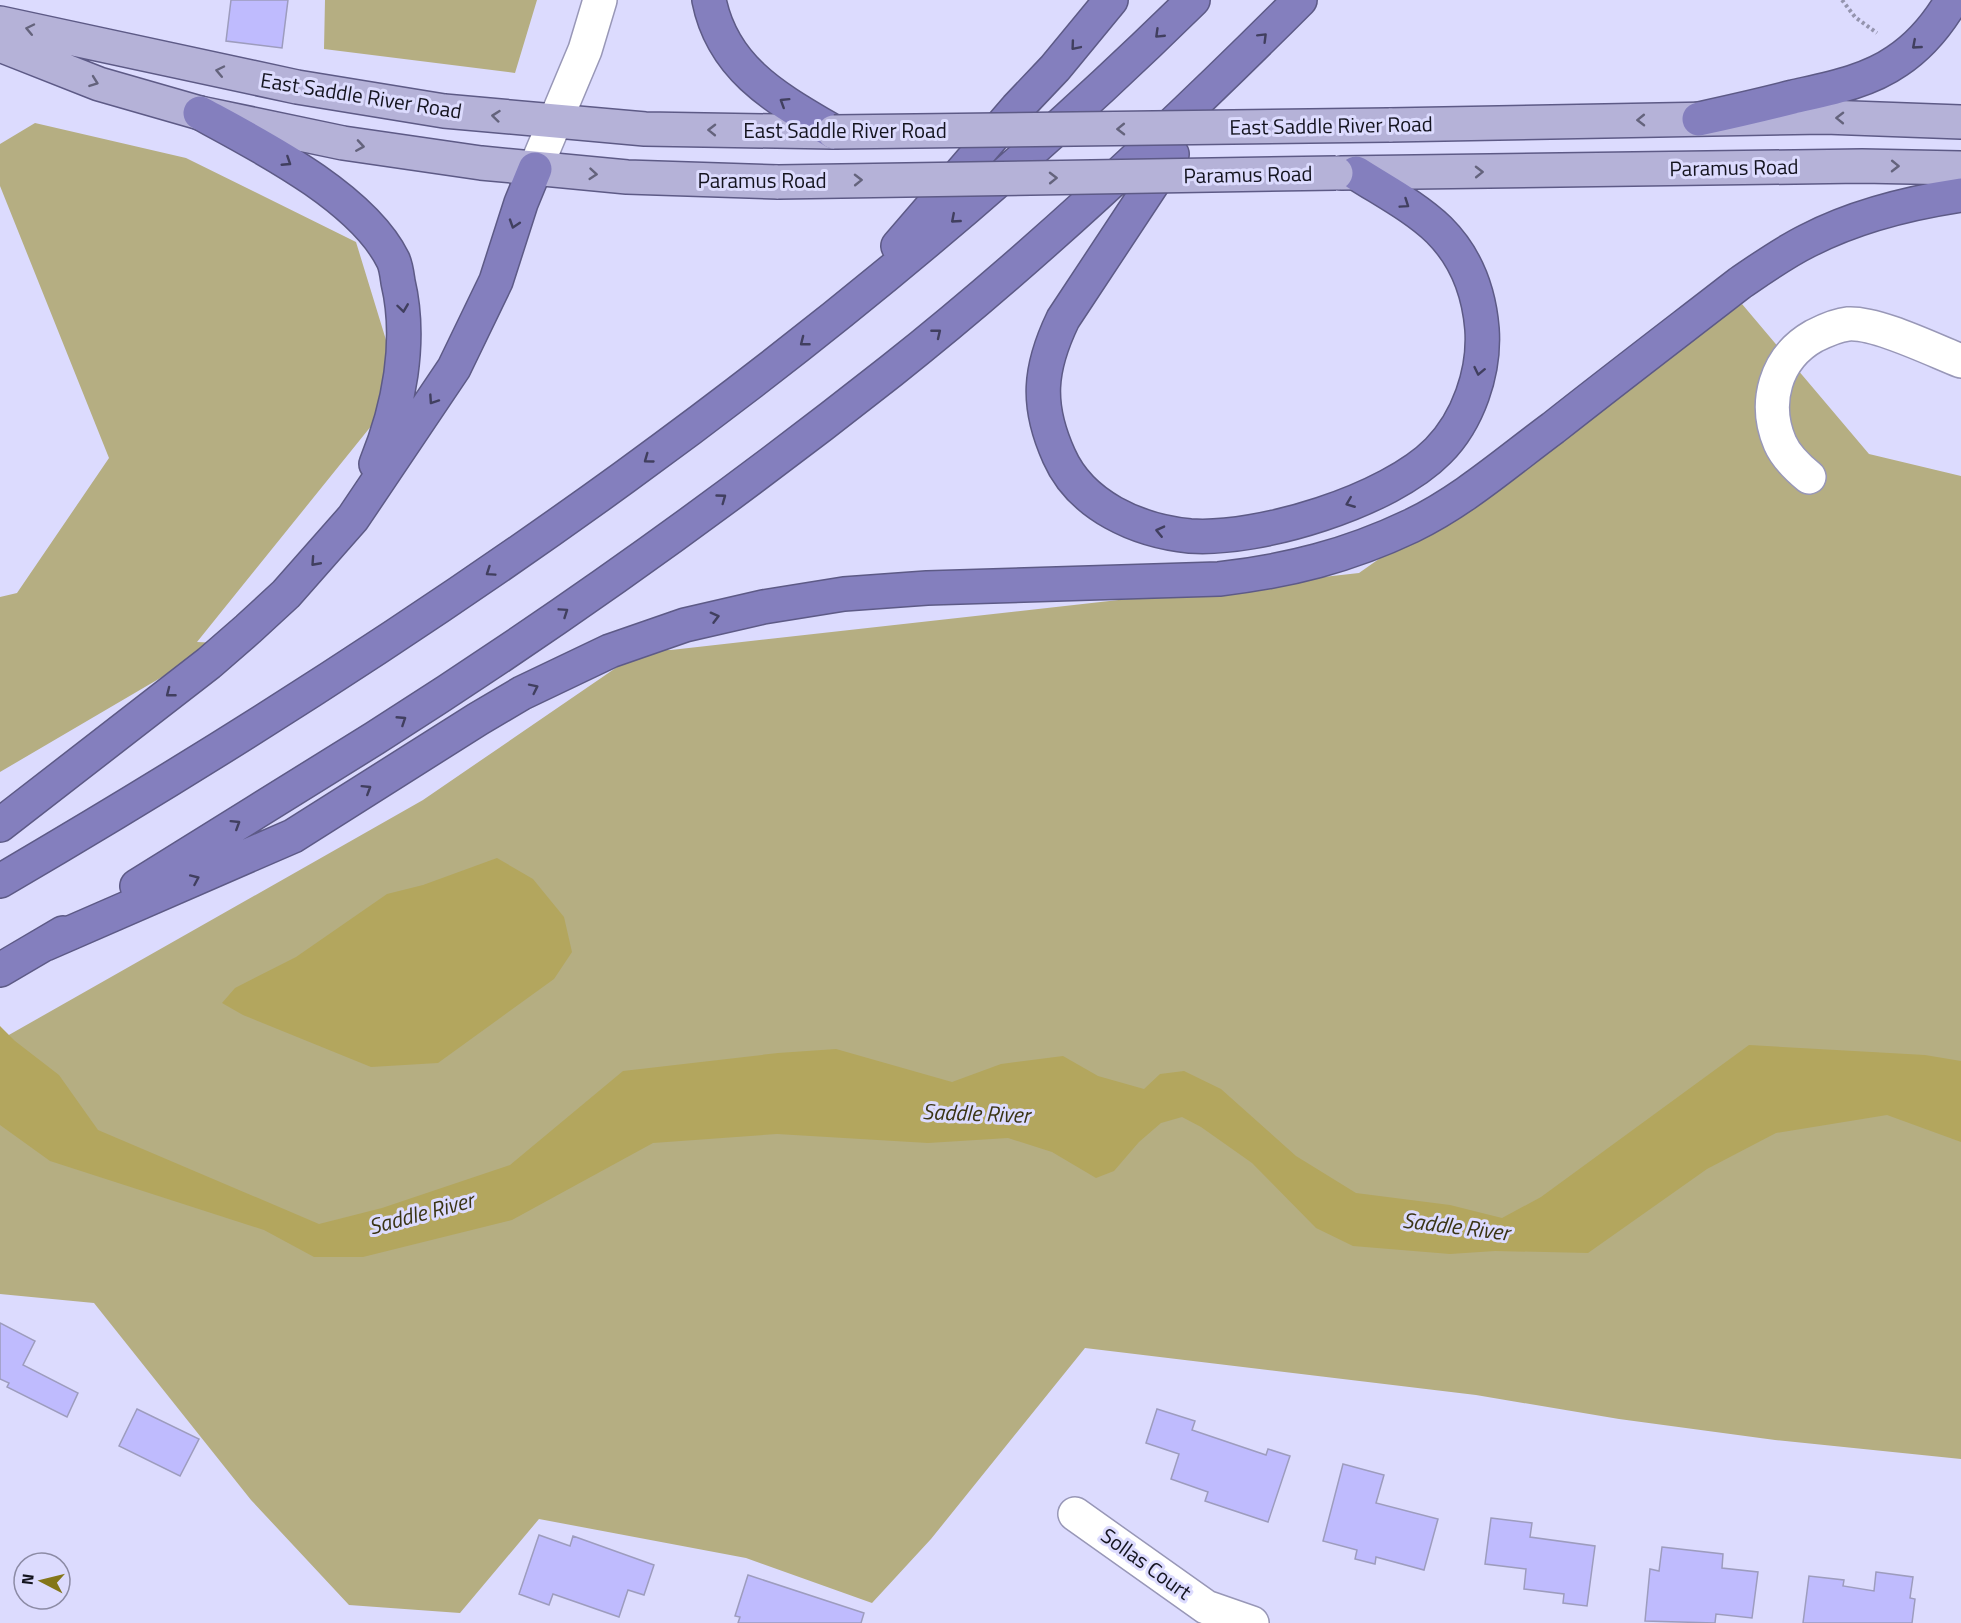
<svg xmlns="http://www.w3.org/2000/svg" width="1961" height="1623" viewBox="0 0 1961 1623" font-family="'Titillium Web',sans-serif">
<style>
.green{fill:#b5ae82}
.water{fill:#b3a65e}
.building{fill:#bfbbfe;stroke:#9d9cbd;stroke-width:1.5}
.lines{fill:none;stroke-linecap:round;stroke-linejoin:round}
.minor-casing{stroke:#9897b7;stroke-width:36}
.major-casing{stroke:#5d5a86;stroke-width:36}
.highway-casing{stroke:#5d5a86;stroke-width:36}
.path{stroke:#9494ae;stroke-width:4;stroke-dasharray:3 3;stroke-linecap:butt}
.minor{stroke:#fff;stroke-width:33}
.major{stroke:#b5b2d8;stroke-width:33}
.highway{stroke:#847fbe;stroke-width:33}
.major-bridge-casing{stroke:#5d5a86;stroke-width:36;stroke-linecap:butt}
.major-bridge{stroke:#b5b2d8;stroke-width:33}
.oneway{stroke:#64637c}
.oneway2{stroke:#413f5f}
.labels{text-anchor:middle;stroke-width:6;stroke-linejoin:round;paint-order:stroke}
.street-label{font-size:21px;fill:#14141f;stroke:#dcdbfe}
.water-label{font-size:22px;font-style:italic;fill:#3a3414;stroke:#dcdbfe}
</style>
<rect width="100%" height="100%" fill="#dcdbfe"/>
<path class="green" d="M 325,0 L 537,0 L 515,73 L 324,49 Z
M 35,123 L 186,158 L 356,242 L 401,389 L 197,642 L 220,643 L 0,772 L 0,597 L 17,593 L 109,458 L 0,186 L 0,144 Z
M 1742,304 L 1869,454 L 1961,476 L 1961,1459 L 1775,1440 L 1619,1419 L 1476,1395 L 1085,1348 L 931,1539 L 872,1603 L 746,1558 L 539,1519 L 460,1613 L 349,1605 L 251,1500 L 94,1303 L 0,1294 L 0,1040 L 423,800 L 642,650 L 671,650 L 1359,573 Z"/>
<path class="water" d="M 497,858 L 533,879 L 564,917 L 572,952 L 554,979 L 438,1063 L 371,1067 L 243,1015 L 222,1003 L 235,988 L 296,957 L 387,894 L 423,885 Z
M 0,1026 L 15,1041 L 59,1075 L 98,1130 L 319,1224 L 382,1208 L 510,1165 L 623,1071 L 778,1053 L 836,1049 L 952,1082 L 1001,1064 L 1063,1056 L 1098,1076 L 1144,1089 L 1160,1074 L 1184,1071 L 1221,1089 L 1296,1156 L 1356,1193 L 1450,1205 L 1502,1218 L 1541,1197 L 1749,1045 L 1925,1055 L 1961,1061 L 1961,1142 L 1887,1115 L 1776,1133 L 1707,1169 L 1588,1253 L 1495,1251 L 1450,1254 L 1353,1246 L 1316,1228 L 1252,1163 L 1201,1127 L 1182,1117 L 1161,1123 L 1139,1142 L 1114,1171 L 1096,1178 L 1052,1152 L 1008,1138 L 928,1143 L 777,1134 L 653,1143 L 512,1220 L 363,1257 L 314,1257 L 264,1230 L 50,1161 L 0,1125 Z"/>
<path class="building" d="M 231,0 L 288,0 L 282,48 L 226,41 Z
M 0,1323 L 35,1341 L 23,1365 L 78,1393 L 67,1417 L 7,1387 L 9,1383 L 0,1379 Z
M 137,1409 L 199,1439 L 180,1476 L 119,1446 Z
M 1157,1409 L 1195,1421 L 1192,1430 L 1266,1455 L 1268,1449 L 1290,1456 L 1268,1522 L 1205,1501 L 1208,1492 L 1171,1479 L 1179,1454 L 1146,1443 Z
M 1343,1464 L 1384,1475 L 1376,1503 L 1438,1519 L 1424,1570 L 1376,1557 L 1375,1564 L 1355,1559 L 1357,1550 L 1323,1541 Z
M 1491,1518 L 1532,1523 L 1530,1537 L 1595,1546 L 1587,1606 L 1563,1603 L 1564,1594 L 1524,1589 L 1526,1569 L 1485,1564 Z
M 539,1535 L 570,1546 L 573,1536 L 654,1565 L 644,1595 L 628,1590 L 619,1617 L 553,1594 L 549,1605 L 519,1594 Z
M 1662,1547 L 1723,1554 L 1722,1568 L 1758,1572 L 1752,1618 L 1716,1614 L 1715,1623 L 1645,1621 L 1650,1569 L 1659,1571 Z
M 1876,1572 L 1913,1577 L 1910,1598 L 1915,1599 L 1912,1623 L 1803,1623 L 1809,1576 L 1844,1580 L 1843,1586 L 1874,1591 Z
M 748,1575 L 864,1613 L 861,1623 L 738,1623 L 740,1617 L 735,1616 Z"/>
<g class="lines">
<g class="minor-casing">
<path id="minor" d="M 535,169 L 585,50 L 600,0
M 1809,477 C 1798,468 1786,457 1780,443 C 1763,403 1775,358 1814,336 C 1824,331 1837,325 1848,324 C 1876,322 1933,350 1961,361
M 1075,1514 L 1206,1607 L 1252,1623"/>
</g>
<g class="major-casing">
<path id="major" d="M 0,23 L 297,87 L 444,111 L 645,129 L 834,132
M 0,45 L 99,84 L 200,113 L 343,143 L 481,163 L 627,177 L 778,182
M 1389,125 L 1825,117 L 1961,122
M 1341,173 L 1862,166 L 1961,168"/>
</g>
<g class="highway-casing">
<path id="highway" d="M 709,0 C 723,70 778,99 834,132
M 200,113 C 259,145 362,197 393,260 C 396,266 397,275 398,282 C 412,341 399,408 376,464
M 1699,119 C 1731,112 1762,105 1793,97 C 1828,89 1867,82 1897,61 C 1921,45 1938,24 1952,0
M 1172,154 L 1063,319 C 1039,369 1036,405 1059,456 C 1081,506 1138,531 1190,536 C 1259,541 1389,501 1438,451 C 1468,421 1485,372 1482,329 C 1479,292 1466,257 1439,230 C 1415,207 1384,191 1356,173
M 898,246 L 1017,108 L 1055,68 L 1111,0
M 0,825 L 209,663 L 248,629 L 286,594 L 353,518 L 454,368 L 496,281 L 521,203 L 535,169
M 0,881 C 428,631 839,348 1193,0
M 137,886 C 216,836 296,788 375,738 C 553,625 725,502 891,371 C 1035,257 1170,130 1300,0
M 45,944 L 293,836 L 478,719 L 522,693 L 610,651 L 685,625 L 763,607 L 844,594 L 927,588 L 1219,579 C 1288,571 1348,556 1411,526 C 1463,501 1507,462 1553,428 C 1615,379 1678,331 1740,283 C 1762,268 1783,253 1807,241 C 1855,216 1908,203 1961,195
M 0,970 L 63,933"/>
</g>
<path class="path" d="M 1842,0 L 1855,17 L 1877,33"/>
<use href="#minor" class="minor"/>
<use href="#major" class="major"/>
<use href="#highway" class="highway"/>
<g class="major-bridge-casing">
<path id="major-bridge" d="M 834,132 L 1389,125
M 778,182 L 1336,173"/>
</g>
<use href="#major-bridge" class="major-bridge"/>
</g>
<defs><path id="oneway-chevron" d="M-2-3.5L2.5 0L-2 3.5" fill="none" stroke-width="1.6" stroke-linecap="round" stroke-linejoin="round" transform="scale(1.5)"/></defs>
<g class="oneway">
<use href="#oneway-chevron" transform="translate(30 29) rotate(-168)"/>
<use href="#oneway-chevron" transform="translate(220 71) rotate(-168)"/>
<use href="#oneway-chevron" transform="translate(94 82) rotate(20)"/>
<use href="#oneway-chevron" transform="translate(496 116) rotate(-174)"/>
<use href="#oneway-chevron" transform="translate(1840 118) rotate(-179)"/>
<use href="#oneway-chevron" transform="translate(1641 120) rotate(179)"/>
<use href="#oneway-chevron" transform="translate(1121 129) rotate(179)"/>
<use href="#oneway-chevron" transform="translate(712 130) rotate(-179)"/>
<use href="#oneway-chevron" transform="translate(360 146) rotate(9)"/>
<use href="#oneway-chevron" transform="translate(1895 166) rotate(1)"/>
<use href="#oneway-chevron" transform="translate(1479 172) rotate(-1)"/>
<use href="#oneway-chevron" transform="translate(593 174) rotate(5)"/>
<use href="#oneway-chevron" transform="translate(1053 178) rotate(-1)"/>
<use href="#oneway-chevron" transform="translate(858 180) rotate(-1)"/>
</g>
<g class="oneway2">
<use href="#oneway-chevron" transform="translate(1159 34) rotate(136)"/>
<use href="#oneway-chevron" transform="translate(1263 37) rotate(-45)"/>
<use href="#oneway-chevron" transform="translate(1916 45) rotate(139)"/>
<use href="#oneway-chevron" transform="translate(1075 46) rotate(130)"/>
<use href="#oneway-chevron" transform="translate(784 102) rotate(-148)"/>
<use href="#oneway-chevron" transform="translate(287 162) rotate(33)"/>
<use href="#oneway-chevron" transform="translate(1405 204) rotate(34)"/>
<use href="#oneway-chevron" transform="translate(955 219) rotate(139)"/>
<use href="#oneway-chevron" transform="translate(514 224) rotate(108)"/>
<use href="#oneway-chevron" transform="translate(403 308) rotate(82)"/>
<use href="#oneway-chevron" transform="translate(937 333) rotate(-39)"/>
<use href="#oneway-chevron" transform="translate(804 342) rotate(142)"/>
<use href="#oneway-chevron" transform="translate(1479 371) rotate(102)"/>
<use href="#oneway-chevron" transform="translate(433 400) rotate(124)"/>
<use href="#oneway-chevron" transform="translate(648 459) rotate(144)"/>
<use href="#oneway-chevron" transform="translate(722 498) rotate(-36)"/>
<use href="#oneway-chevron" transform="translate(1350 503) rotate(158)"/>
<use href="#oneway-chevron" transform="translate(1160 531) rotate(-167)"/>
<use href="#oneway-chevron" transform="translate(315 562) rotate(132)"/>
<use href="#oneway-chevron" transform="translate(490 572) rotate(146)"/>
<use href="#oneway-chevron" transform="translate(564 612) rotate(-34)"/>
<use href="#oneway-chevron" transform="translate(715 617) rotate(-15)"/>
<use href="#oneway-chevron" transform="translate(534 688) rotate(-26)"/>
<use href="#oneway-chevron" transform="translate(170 693) rotate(142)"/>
<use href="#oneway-chevron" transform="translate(402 720) rotate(-33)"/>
<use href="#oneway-chevron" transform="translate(367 789) rotate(-32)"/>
<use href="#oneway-chevron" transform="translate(236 824) rotate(-32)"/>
<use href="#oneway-chevron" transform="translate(195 879) rotate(-24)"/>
</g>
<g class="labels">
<g class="street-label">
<text transform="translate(361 96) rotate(9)" y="7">East Saddle River Road</text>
<text transform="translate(1331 126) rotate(-1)" y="7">East Saddle River Road</text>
<text x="845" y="138">East Saddle River Road</text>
<text transform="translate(1734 168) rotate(-1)" y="7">Paramus Road</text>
<text transform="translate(1248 175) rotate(-1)" y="7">Paramus Road</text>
<text x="762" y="188">Paramus Road</text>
<text transform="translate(1146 1564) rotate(36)" y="7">Sollas Court</text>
</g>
<g class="water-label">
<text transform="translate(976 1113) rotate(2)" y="8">Saddle River</text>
<text transform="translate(421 1213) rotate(-15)" y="8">Saddle River</text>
<text transform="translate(1456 1226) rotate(7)" y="8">Saddle River</text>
</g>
</g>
<g transform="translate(42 1581) rotate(277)"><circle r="28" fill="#dcdbfe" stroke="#8c8ba5" stroke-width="1.5"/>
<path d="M0-4.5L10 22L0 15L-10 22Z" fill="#847619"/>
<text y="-9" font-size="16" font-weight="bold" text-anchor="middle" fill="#14141f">N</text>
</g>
</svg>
